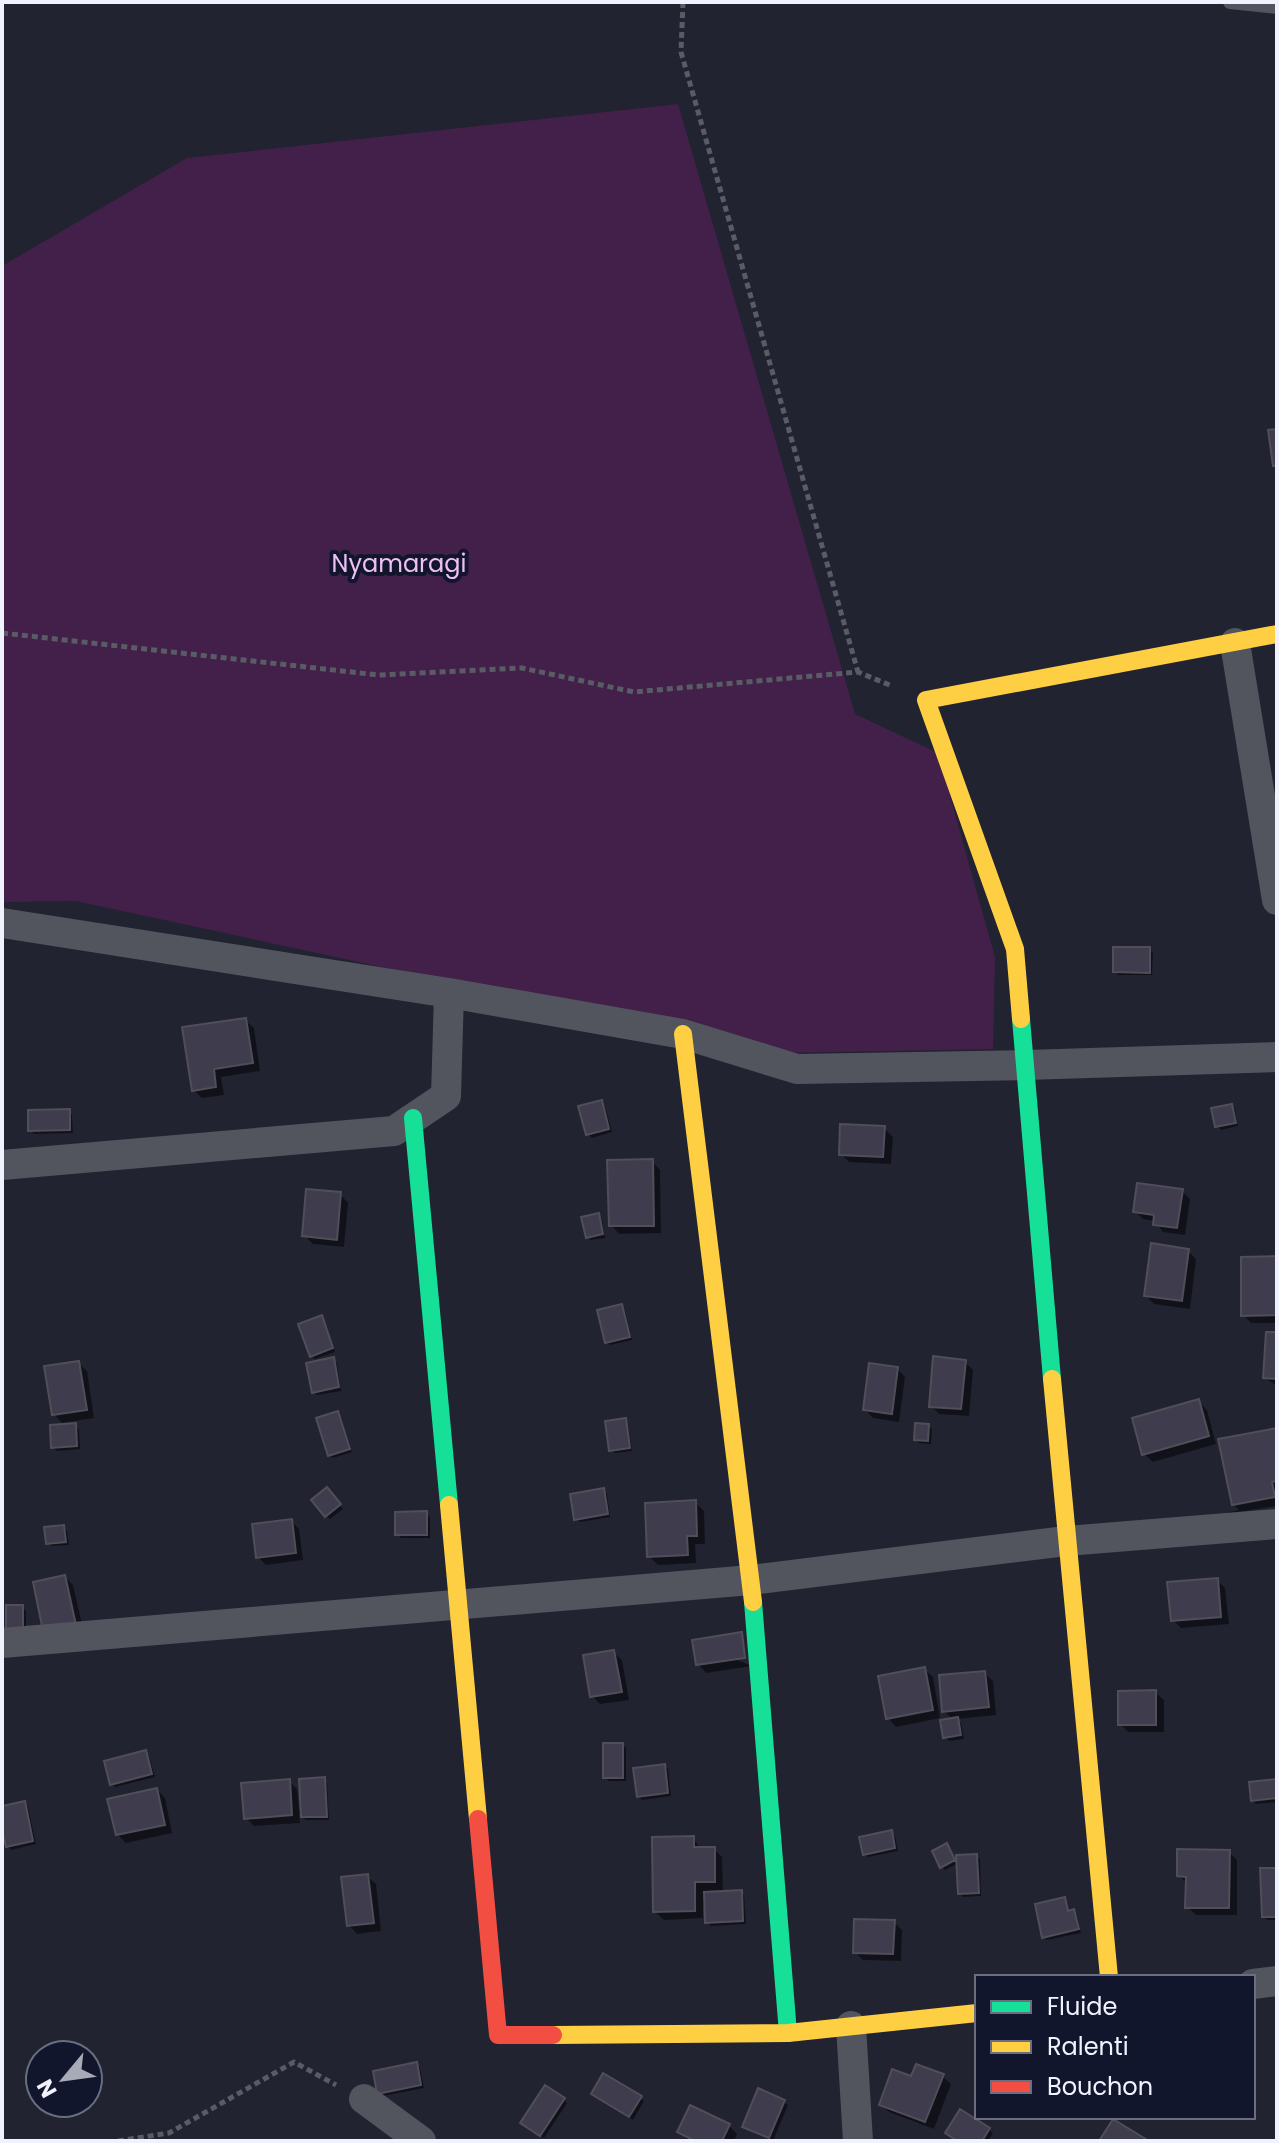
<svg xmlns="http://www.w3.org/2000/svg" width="1279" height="2143" viewBox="0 0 1279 2143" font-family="Poppins,sans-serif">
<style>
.green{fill:#42204a}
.shadow{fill:#0007}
.building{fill:#3f3c4e;stroke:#4f4e59;stroke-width:2}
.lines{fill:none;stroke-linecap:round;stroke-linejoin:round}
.path{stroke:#5a5c65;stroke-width:5;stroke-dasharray:6 4;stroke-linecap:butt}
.lane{stroke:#52545e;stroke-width:14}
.street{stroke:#52545e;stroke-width:30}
.fast{stroke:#16e098;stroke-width:18}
.slow{stroke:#ffcf43;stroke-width:18}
.jam{stroke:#f24e42;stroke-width:18}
.labels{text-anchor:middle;stroke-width:8;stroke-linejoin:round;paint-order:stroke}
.park-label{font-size:24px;fill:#edbff4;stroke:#12162c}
</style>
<rect width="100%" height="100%" fill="#212330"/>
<path class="green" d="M 678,104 L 855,714 L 938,753 L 995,957 L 993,1049 L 781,1053 L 76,901 L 2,902 L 2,266 L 187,158 Z"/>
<path class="shadow" d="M 1149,949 L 1153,953 L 1152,975 L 1118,975 L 1115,971 Z
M 245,1020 L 254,1028 L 260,1071 L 221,1077 L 224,1095 L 202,1098 L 193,1090 Z
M 601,1102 L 605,1106 L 612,1132 L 592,1138 L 588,1134 Z
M 1231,1106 L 1235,1109 L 1238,1126 L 1221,1130 L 1217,1126 Z
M 69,1111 L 72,1115 L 73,1133 L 34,1134 L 30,1130 Z
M 884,1128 L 893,1137 L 891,1164 L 849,1162 L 841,1154 Z
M 652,1161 L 660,1170 L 661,1233 L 619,1234 L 611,1225 Z
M 1182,1191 L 1190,1199 L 1185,1235 L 1163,1232 L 1155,1221 L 1143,1219 L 1135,1211 Z
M 340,1194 L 348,1203 L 344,1247 L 313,1244 L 304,1235 Z
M 598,1215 L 602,1219 L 605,1238 L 591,1240 L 587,1237 Z
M 1188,1251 L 1196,1259 L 1190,1309 L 1154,1304 L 1146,1296 Z
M 1277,1258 L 1277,1323 L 1251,1323 L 1243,1315 Z
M 622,1306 L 625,1310 L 632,1340 L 610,1345 L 607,1342 Z
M 321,1318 L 335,1352 L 315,1359 L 311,1356 Z
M 1277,1334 L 1277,1386 L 1265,1378 Z
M 333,1360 L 337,1363 L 341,1391 L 317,1395 L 314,1392 Z
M 965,1362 L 973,1370 L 969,1416 L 939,1414 L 931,1406 Z
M 78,1363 L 87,1371 L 94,1418 L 62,1423 L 54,1414 Z
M 897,1368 L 905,1377 L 899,1422 L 873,1418 L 865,1410 Z
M 1198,1401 L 1207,1410 L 1216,1444 L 1153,1462 L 1144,1454 Z
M 337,1413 L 341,1417 L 352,1452 L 333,1458 L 329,1455 Z
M 625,1420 L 628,1424 L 632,1451 L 615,1453 L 611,1450 Z
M 75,1425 L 79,1429 L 80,1449 L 57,1451 L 53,1447 Z
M 928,1426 L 932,1429 L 931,1444 L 919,1443 L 916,1440 Z
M 1277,1430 L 1277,1506 L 1223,1514 L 1239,1510 L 1233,1504 Z
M 603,1490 L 607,1494 L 610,1517 L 580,1522 L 576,1519 Z
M 330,1493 L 343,1509 L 330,1519 L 326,1516 Z
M 695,1502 L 704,1511 L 705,1544 L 695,1544 L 696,1563 L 658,1565 L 649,1556 Z
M 426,1513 L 430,1517 L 430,1538 L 401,1538 L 397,1534 Z
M 291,1521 L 299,1529 L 303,1560 L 266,1565 L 258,1557 Z
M 63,1527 L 67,1531 L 69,1545 L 52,1546 L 48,1543 Z
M 65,1577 L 73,1585 L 84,1633 L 53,1639 Z
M 1217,1580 L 1225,1588 L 1229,1624 L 1181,1628 L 1173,1620 Z
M 8,1607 L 22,1607 L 26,1611 L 26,1633 Z
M 694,1642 L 752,1666 L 706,1673 L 698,1664 Z
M 613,1652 L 622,1660 L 629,1700 L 600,1704 L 592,1696 Z
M 924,1669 L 933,1677 L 940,1718 L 896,1727 L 888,1718 Z
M 984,1673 L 993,1681 L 996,1715 L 957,1719 L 961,1723 L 964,1739 L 949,1741 L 945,1737 L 953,1720 L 944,1711 Z
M 1155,1692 L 1164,1700 L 1164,1732 L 1128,1732 L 1120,1724 Z
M 622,1745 L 626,1748 L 626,1781 L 609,1781 L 605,1777 Z
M 146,1753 L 149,1756 L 155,1777 L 115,1787 L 112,1784 Z
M 664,1766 L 668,1769 L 671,1796 L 642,1800 L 638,1796 Z
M 324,1779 L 327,1783 L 329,1820 L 306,1820 L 299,1813 L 300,1823 L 254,1826 L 246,1818 L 289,1781 L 297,1789 L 299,1810 L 302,1810 Z
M 1277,1781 L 1277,1802 L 1256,1804 L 1253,1800 Z
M 157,1790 L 165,1798 L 172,1833 L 126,1843 L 117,1834 Z
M 24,1803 L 28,1807 L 36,1844 L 11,1850 L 8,1846 L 2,1808 Z
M 891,1832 L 895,1836 L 898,1851 L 868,1857 L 864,1854 Z
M 693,1838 L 701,1849 L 714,1849 L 722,1857 L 723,1893 L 741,1892 L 744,1895 L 746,1924 L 711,1926 L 707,1922 L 706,1906 L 703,1906 L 703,1918 L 664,1920 L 655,1912 Z
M 946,1846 L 957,1864 L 945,1870 L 942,1867 Z
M 1229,1852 L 1237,1860 L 1237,1915 L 1196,1915 L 1187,1907 L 1188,1884 L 1179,1876 Z
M 976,1856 L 980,1859 L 981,1896 L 963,1897 L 960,1893 Z
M 1277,1870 L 1277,1920 L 1267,1920 L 1264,1917 Z
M 367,1876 L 376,1884 L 381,1931 L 357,1934 L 349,1925 Z
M 1064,1900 L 1070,1912 L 1073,1911 L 1077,1915 L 1081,1933 L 1047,1940 L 1044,1937 Z
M 894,1922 L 902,1930 L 901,1961 L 863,1960 L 855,1952 Z
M 416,2064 L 420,2068 L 424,2088 L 383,2096 L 379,2093 Z
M 942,2076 L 951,2084 L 934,2129 L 889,2112 L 881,2104 Z
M 597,2097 L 640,2098 L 644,2101 L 633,2120 Z
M 563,2099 L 567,2103 L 544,2138 L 526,2126 Z
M 784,2102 L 788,2105 L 773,2141 L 744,2126 Z
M 961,2112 L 993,2133 L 988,2141 L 958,2141 Z
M 729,2126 L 737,2134 L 734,2141 L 689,2141 L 679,2132 Z"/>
<path class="building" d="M 1277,429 L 1277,466 L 1273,466 L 1268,430 Z
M 1113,947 L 1150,947 L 1150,973 L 1113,972 Z
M 246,1018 L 253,1063 L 214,1069 L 216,1087 L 192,1091 L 182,1027 Z
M 602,1100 L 609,1129 L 586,1135 L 578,1106 Z
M 1232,1104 L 1236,1123 L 1215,1127 L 1211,1108 Z
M 70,1109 L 70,1130 L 28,1131 L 28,1110 Z
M 840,1124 L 885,1126 L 883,1157 L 839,1155 Z
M 653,1159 L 654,1226 L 609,1226 L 607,1160 Z
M 1137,1183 L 1183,1189 L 1177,1228 L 1153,1225 L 1154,1215 L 1133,1212 Z
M 306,1189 L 341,1192 L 337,1240 L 302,1236 Z
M 599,1213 L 603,1234 L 586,1238 L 581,1217 Z
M 1151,1243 L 1189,1249 L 1182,1301 L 1144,1296 Z
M 1277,1256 L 1277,1315 L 1241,1316 L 1241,1257 Z
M 622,1304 L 630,1337 L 605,1343 L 597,1310 Z
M 322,1315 L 333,1348 L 310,1357 L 298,1324 Z
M 1266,1332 L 1277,1332 L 1277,1379 L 1263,1378 Z
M 933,1356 L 966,1360 L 961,1409 L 929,1407 Z
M 334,1357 L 339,1387 L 312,1393 L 306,1363 Z
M 79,1361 L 87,1410 L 52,1415 L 44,1366 Z
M 869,1363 L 898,1367 L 892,1414 L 863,1410 Z
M 1199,1399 L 1209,1436 L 1142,1455 L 1132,1418 Z
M 338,1411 L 350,1449 L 328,1456 L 316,1418 Z
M 626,1418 L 630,1448 L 609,1451 L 605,1421 Z
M 76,1423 L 77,1446 L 51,1448 L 50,1425 Z
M 915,1423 L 929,1424 L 928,1441 L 914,1440 Z
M 1277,1428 L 1277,1481 L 1272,1482 L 1275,1497 L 1232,1505 L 1218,1439 Z
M 327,1487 L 341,1504 L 325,1517 L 311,1500 Z
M 604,1488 L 608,1514 L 574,1520 L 570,1494 Z
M 696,1500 L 697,1536 L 687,1536 L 688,1555 L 647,1557 L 645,1503 Z
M 427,1511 L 427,1535 L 395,1535 L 395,1512 Z
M 292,1519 L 296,1553 L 256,1558 L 252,1524 Z
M 64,1525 L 66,1542 L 46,1544 L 44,1527 Z
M 65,1575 L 76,1625 L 43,1631 L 33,1582 Z
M 1218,1578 L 1221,1617 L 1171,1621 L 1167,1582 Z
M 6,1605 L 23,1605 L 23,1630 L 6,1631 Z
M 742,1632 L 745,1658 L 696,1665 L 692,1640 Z
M 614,1650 L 622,1692 L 590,1697 L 583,1655 Z
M 925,1667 L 933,1710 L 886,1719 L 878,1676 Z
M 985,1671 L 989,1707 L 942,1712 L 939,1675 Z
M 1156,1690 L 1156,1725 L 1118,1725 L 1118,1691 Z
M 958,1717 L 961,1735 L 943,1738 L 940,1720 Z
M 603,1743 L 623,1743 L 623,1778 L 603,1778 Z
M 146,1750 L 152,1774 L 110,1785 L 104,1761 Z
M 665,1764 L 668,1793 L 637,1797 L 633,1768 Z
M 325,1777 L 327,1817 L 301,1817 L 299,1779 Z
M 290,1779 L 292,1815 L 244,1819 L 241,1783 Z
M 1277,1779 L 1277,1798 L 1251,1801 L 1249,1782 Z
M 157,1788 L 165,1825 L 116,1835 L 107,1799 Z
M 25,1801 L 33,1841 L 6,1847 L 2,1829 L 2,1806 Z
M 892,1830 L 895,1848 L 863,1855 L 859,1837 Z
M 694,1836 L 694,1847 L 715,1847 L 715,1882 L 695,1882 L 695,1911 L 653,1912 L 652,1837 Z
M 947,1843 L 955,1860 L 940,1868 L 932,1851 Z
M 1177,1849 L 1230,1850 L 1229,1908 L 1185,1908 L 1186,1877 L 1177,1876 Z
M 977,1854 L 979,1893 L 958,1894 L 956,1855 Z
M 1260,1868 L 1277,1868 L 1277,1917 L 1262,1917 Z
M 368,1874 L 374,1923 L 347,1926 L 341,1877 Z
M 742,1890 L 743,1921 L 705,1923 L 704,1892 Z
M 1065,1897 L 1068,1911 L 1074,1909 L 1079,1929 L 1042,1938 L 1035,1904 Z
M 854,1919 L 895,1920 L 893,1954 L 853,1953 Z
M 417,2062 L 421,2085 L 377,2094 L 373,2071 Z
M 916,2064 L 944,2074 L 925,2122 L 879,2105 L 892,2069 L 911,2076 Z
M 603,2073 L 642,2096 L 629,2117 L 591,2094 Z
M 545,2085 L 565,2098 L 540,2136 L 520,2123 Z
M 758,2088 L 785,2100 L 769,2138 L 742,2127 Z
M 690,2105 L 730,2124 L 722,2141 L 695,2141 L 677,2132 Z
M 960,2109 L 990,2128 L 982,2141 L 957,2141 L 945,2133 Z
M 1113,2119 L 1149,2141 L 1099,2141 Z"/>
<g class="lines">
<path class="path" d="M 683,2 L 681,52 L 858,672
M 2,633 L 378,675 L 522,668 L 634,692 L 858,672 L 892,686
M 118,2141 L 169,2133 L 294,2062 L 336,2085"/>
<path class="lane" d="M 1230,2 L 1277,7"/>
<path class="street" d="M 1235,643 L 1277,900
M 2,923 L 449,993 L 683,1034 L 797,1069 L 1026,1065 L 1277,1057
M 2,1165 L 394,1131 L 446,1096 L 449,993
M 2,1643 L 751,1580 L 1066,1541 L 1277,1524
M 1253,1984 L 1277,1981
M 851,2026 L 858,2141
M 364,2099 L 421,2141"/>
<path class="fast" d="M 1021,1019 L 1052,1379
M 413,1118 L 449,1505
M 753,1602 L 788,2033"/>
<path class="slow" d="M 1021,1019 L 1015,949 L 926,700 L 1277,634
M 683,1034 L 753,1602
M 1052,1379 L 1109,1977
M 449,1505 L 478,1819
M 553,2035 L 788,2033 L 977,2013"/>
<path class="jam" d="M 478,1819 L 498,2035 L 553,2035"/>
</g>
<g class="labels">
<g class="park-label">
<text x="399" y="572">Nyamaragi</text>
</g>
</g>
<rect width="1279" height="2143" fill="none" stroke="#f0f3fd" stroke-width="8"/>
<rect x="975" y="1975" width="280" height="144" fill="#12162c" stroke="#6b6e80" stroke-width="2"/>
<rect x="991" y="2001" width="40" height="12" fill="#16e098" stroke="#6b6e80" stroke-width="2"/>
<text x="1047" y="2015" font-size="24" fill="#f0f3fd">Fluide</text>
<rect x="991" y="2041" width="40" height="12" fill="#ffcf43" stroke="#6b6e80" stroke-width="2"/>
<text x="1047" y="2055" font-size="24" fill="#f0f3fd">Ralenti</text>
<rect x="991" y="2081" width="40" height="12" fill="#f24e42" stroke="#6b6e80" stroke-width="2"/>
<text x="1047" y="2095" font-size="24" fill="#f0f3fd">Bouchon</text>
<g transform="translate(64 2079) rotate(241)"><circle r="38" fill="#12162c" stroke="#6b6e80" stroke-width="2"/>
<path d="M0-6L14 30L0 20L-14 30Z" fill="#a8aab5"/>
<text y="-12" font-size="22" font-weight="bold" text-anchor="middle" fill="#f0f3fd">N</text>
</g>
</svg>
